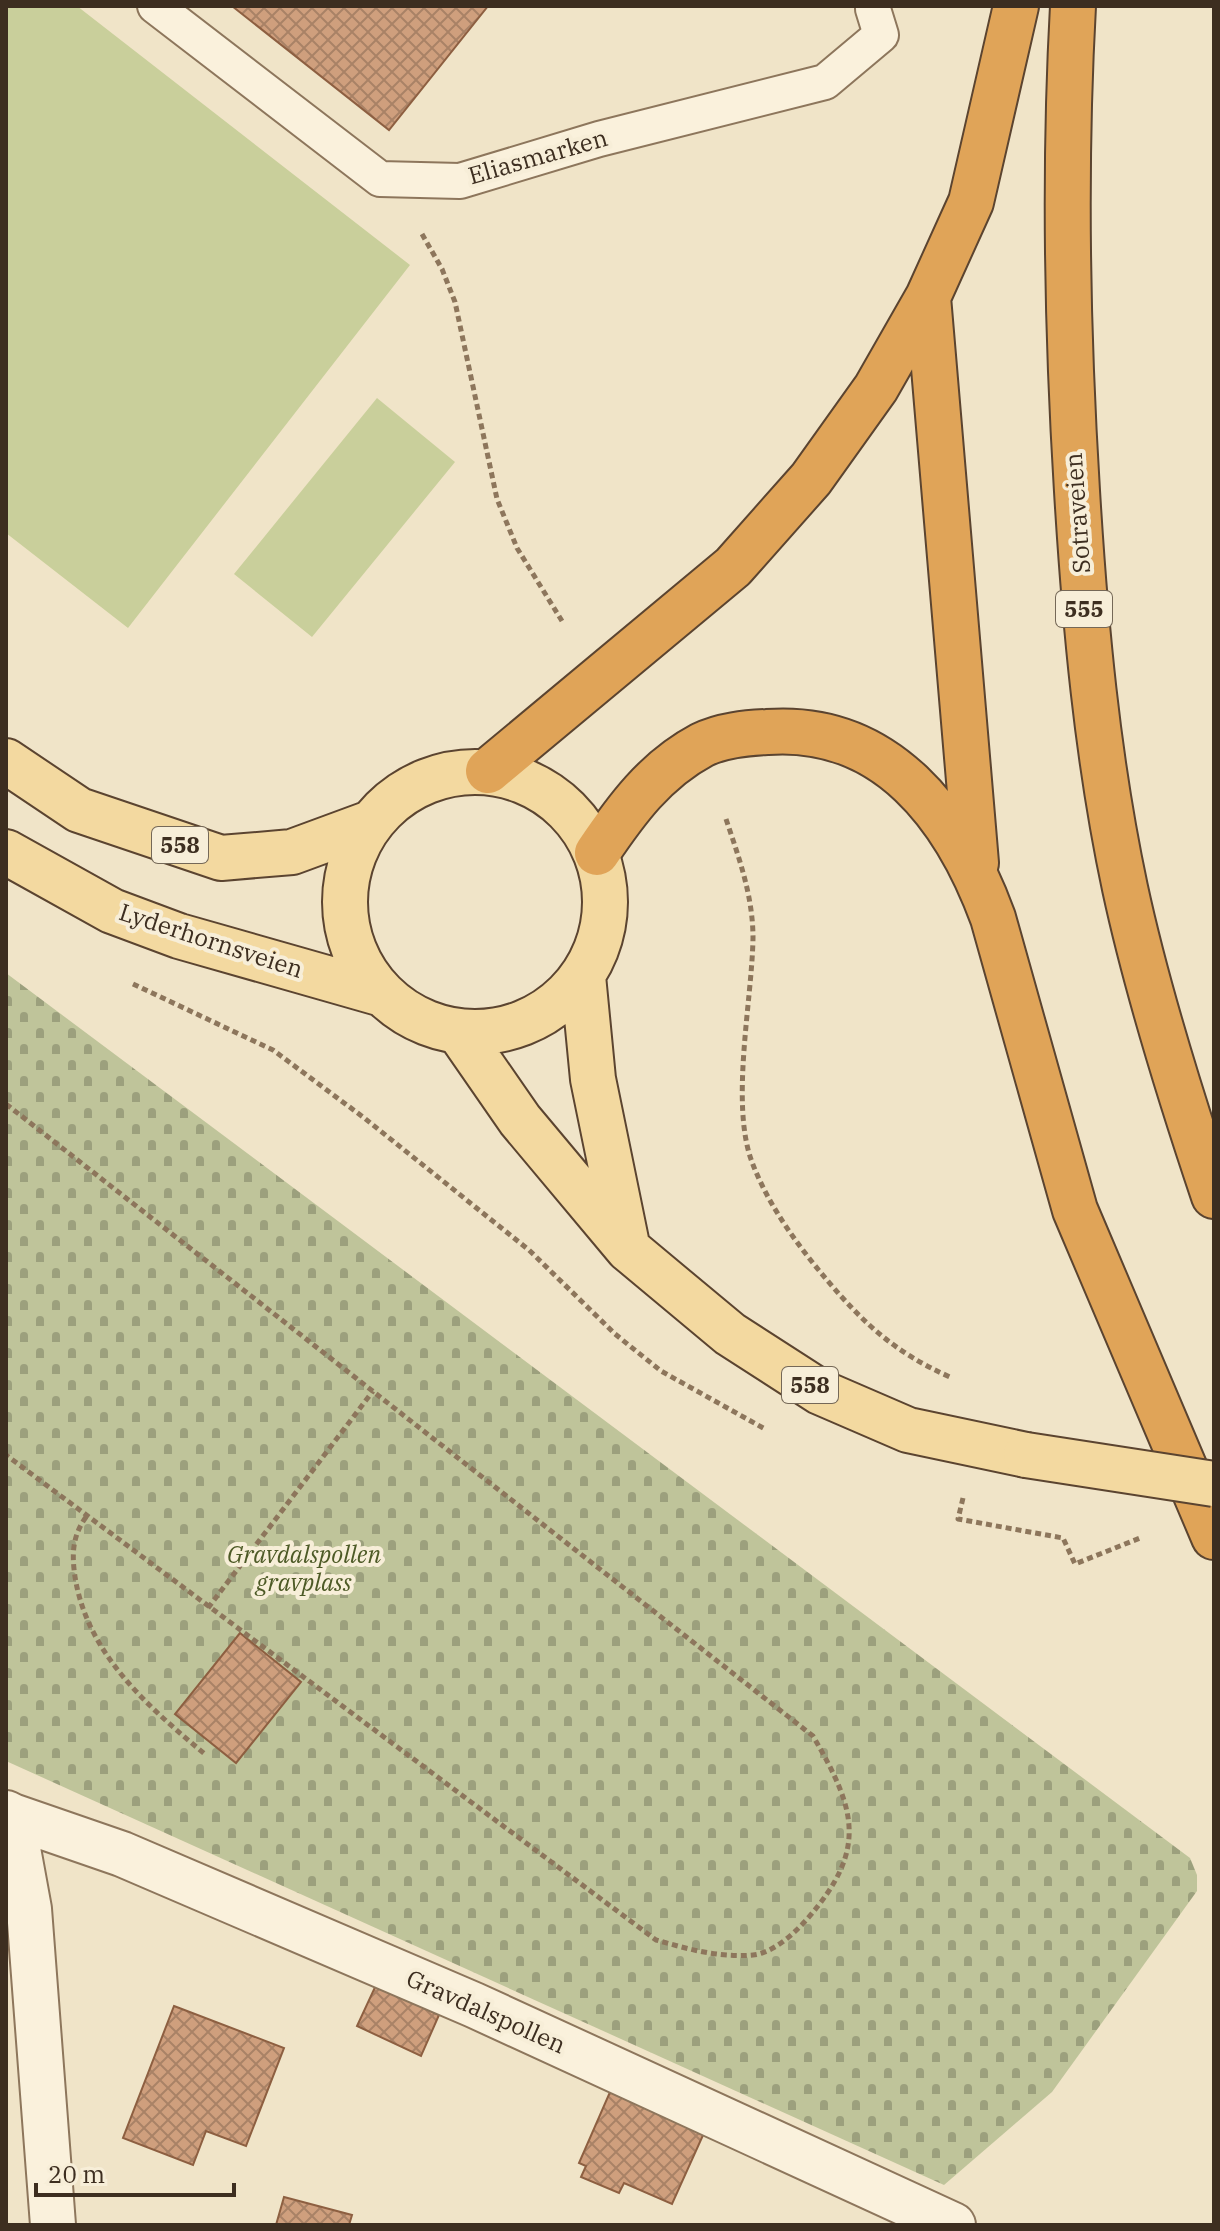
<svg xmlns="http://www.w3.org/2000/svg" width="1220" height="2231" viewBox="0 0 1220 2231" font-family="'IBM Plex Serif',serif">
<style>
.cemetery{fill:url(#cemetery-stones)}
.pitch{fill:#c9cf9b}
.building{fill:url(#building-cross-hatch);stroke:#8d5f41;stroke-width:2}
.lines{fill:none;stroke-linecap:round;stroke-linejoin:round}
.service-casing{stroke:#8d765c;stroke-width:38}
.minor-casing{stroke:#8d765c;stroke-width:48}
.primary-casing{stroke:#5b4430;stroke-width:48}
.motorway-casing{stroke:#5b4430;stroke-width:48}
.path{stroke:#8d765c;stroke-width:5;stroke-dasharray:6 4;stroke-linecap:butt}
.service{stroke:#faf1dc;stroke-width:34}
.minor{stroke:#faf1dc;stroke-width:44}
.primary{stroke:#f3d9a0;stroke-width:44}
.motorway{stroke:#e0a458;stroke-width:44}
.primary-bridge-casing{stroke:#5b4430;stroke-width:48;stroke-linecap:butt}
.primary-bridge{stroke:#f3d9a0;stroke-width:44}
.labels{text-anchor:middle;stroke-width:8;stroke-linejoin:round;paint-order:stroke}
.shield{fill:#f7eed8;stroke:#756857;stroke-width:2}
.shield-label{font-size:22px;font-weight:bold;fill:#3d2e20}
.street-label{font-size:24px;fill:#3d2e20;stroke:#f7eed8}
.park-label{font-size:24px;font-style:italic;fill:#4d5a26;stroke:#f7eed8}
</style>
<defs>
<pattern id="cemetery-stones" width="16" height="16" patternUnits="userSpaceOnUse" patternTransform="scale(2)"><rect width="16" height="16" fill="#bfc49a"/><path d="M2 7V4a2 2 0 0 1 4 0v3zM10 15v-3a2 2 0 0 1 4 0v3z" fill="#9ca07d"/></pattern>
<pattern id="building-cross-hatch" width="8" height="8" patternUnits="userSpaceOnUse" patternTransform="scale(2)"><rect width="8" height="8" fill="#cf9f7d"/><path d="M0 0l8 8M0 8l8-8" fill="none" stroke="#a98266"/></pattern>
</defs>
<rect width="100%" height="100%" fill="#f0e4c8"/>
<path class="cemetery" d="M 6,973 L 1190,1858 L 1197,1875 L 1197,1891 L 1052,2092 L 944,2185 L 6,1761 Z"/>
<path class="pitch" d="M 6,6 L 77,6 L 410,265 L 128,628 L 6,533 Z
M 377,398 L 455,462 L 312,637 L 234,574 Z"/>
<path class="building" d="M 232,6 L 488,6 L 389,130 Z
M 240,1633 L 301,1682 L 236,1763 L 175,1714 Z
M 376,1985 L 439,2015 L 421,2056 L 357,2026 Z
M 174,2006 L 284,2048 L 246,2146 L 206,2131 L 193,2165 L 123,2138 Z
M 610,2092 L 704,2133 L 672,2204 L 624,2183 L 619,2193 L 581,2177 L 586,2166 L 579,2163 Z
M 284,2197 L 352,2215 L 349,2225 L 276,2225 Z"/>
<g class="lines">
<g class="service-casing">
<path id="service" d="M 155,6 L 380,179 L 460,181 L 599,139 L 825,82 L 881,35 L 873,9"/>
</g>
<g class="minor-casing">
<path id="minor" d="M 6,1813 L 12,1816 L 29,1909 L 53,2225
M 12,1816 L 122,1854 L 474,2005 L 953,2225"/>
</g>
<g class="primary-casing">
<path id="primary" d="M 6,761 L 79,810 L 221,858 L 292,852 L 368,824
M345 902a130 130 0 1 1 260 0a130 130 0 1 1-260 0Z
M 6,852 L 112,911 L 179,936 L 379,993
M 583,976 L 593,1079 L 627,1245
M 459,1032 L 520,1120 L 628,1249 L 730,1334 L 820,1392 L 908,1430 L 1026,1455"/>
</g>
<g class="motorway-casing">
<path id="motorway" d="M 1073,6 C 1064,168 1067,329 1077,491 C 1085,623 1097,757 1125,888 C 1147,990 1181,1098 1214,1196
M 928,297 L 976,863
M 488,771 L 733,567 L 811,479 L 876,388 L 928,297 L 971,202 L 1016,6
M 597,853 C 626,810 655,770 702,745 C 722,735 746,733 767,732 C 887,723 956,817 993,918 L 1075,1210 L 1214,1537"/>
</g>
<path class="path" d="M 422,234 L 442,269 L 455,302 L 497,499 L 517,548 L 562,621
M 726,819 C 739,858 753,896 753,938 C 752,1001 730,1104 752,1162 C 768,1205 798,1246 827,1280 C 865,1325 896,1353 950,1377
M 133,984 L 273,1050 L 363,1117 L 529,1250 L 615,1334 L 661,1371 L 765,1429
M 6,1104 L 813,1736 C 856,1810 868,1849 808,1918 C 795,1933 773,1953 753,1955 C 719,1958 688,1949 656,1940 L 6,1455
M 963,1498 L 958,1519 L 1063,1538 L 1075,1564 L 1140,1538
M 86,1517 C 74,1534 72,1549 74,1569 C 83,1651 147,1706 206,1755
M 208,1608 L 373,1391"/>
<use href="#service" class="service"/>
<use href="#minor" class="minor"/>
<use href="#primary" class="primary"/>
<use href="#motorway" class="motorway"/>
<g class="primary-bridge-casing">
<path id="primary-bridge" d="M 1026,1455 L 1214,1484"/>
</g>
<use href="#primary-bridge" class="primary-bridge"/>
</g>
<g class="labels">
<g class="shield">
<rect x="1056" y="591" width="56" height="36" rx="6"/>
<rect x="152" y="827" width="56" height="36" rx="6"/>
<rect x="782" y="1367" width="56" height="36" rx="6"/>
</g>
<g class="shield-label">
<text x="1084" y="617">555</text>
<text x="180" y="853">558</text>
<text x="810" y="1393">558</text>
</g>
<g class="street-label">
<text transform="translate(538 157) rotate(-16)" y="8">Eliasmarken</text>
<text transform="translate(1078 513) rotate(-94)" y="8">Sotraveien</text>
<text transform="translate(211 941) rotate(18)" y="8">Lyderhornsveien</text>
<text transform="translate(486 2012) rotate(24)" y="8">Gravdalspollen</text>
</g>
<g class="park-label">
<text x="304" y="1563">Gravdalspollen<tspan x="304" dy="28">gravplass</tspan></text>
</g>
</g>
<rect width="1220" height="2231" fill="none" stroke="#3d2e20" stroke-width="16"/>
<path d="M36 2183v12h198v-12" fill="none" stroke="#3d2e20" stroke-width="4"/>
<text x="48" y="2183" font-size="24" fill="#3d2e20" stroke="#f7eed8" stroke-width="6" paint-order="stroke">20 m</text>
</svg>
